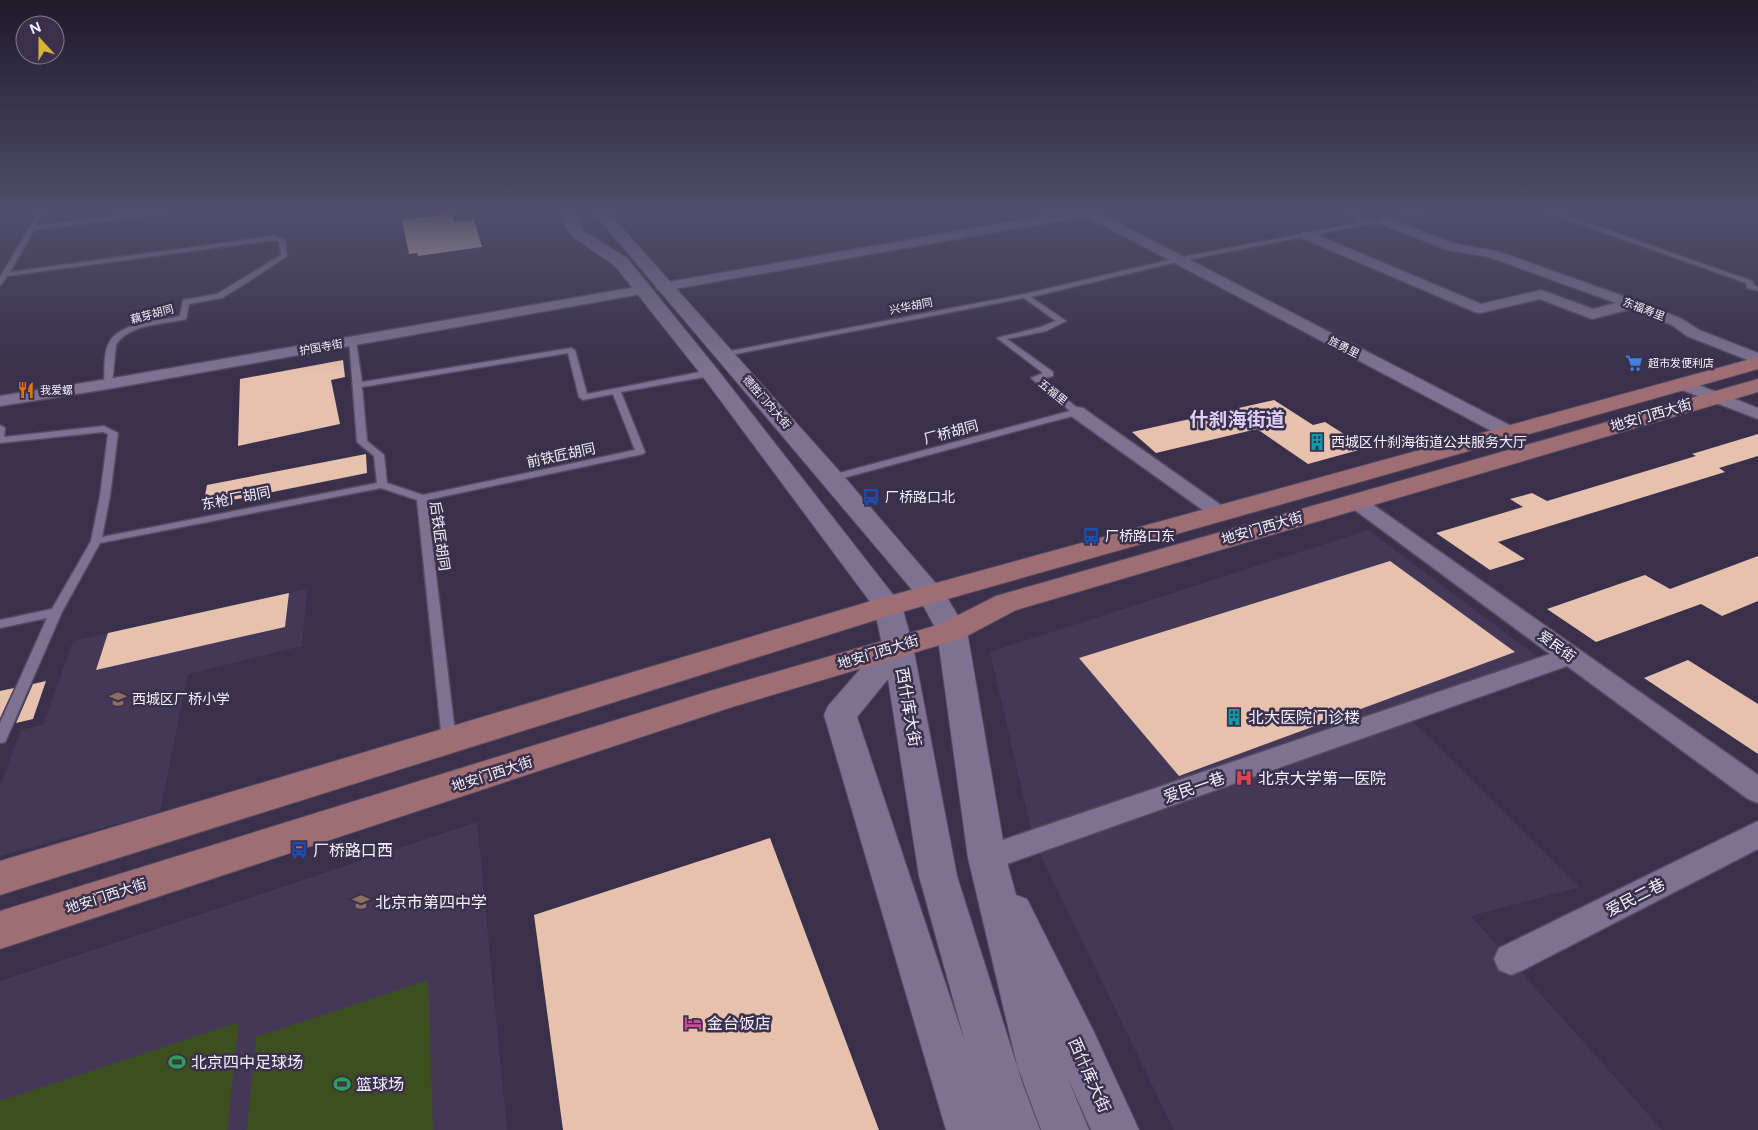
<svg xmlns="http://www.w3.org/2000/svg" width="1758" height="1130" viewBox="0 0 1758 1130" font-family="Figtree,'Noto Sans SC',sans-serif">
<style>
.built{fill:#443859}
.green{fill:#3e4f1f}
.building{fill:#e5c1ae}
.lines{fill:none;stroke-linecap:round;stroke-linejoin:round}
.lane-casing{stroke:#544b61;stroke-width:3}
.street-casing{stroke:#544b61;stroke-width:3}
.secondary-casing{stroke:#544b61;stroke-width:2}
.primary-casing{stroke:#544b61;stroke-width:2}
.lane{fill:#7d7292;fill-rule:evenodd}
.street{fill:#7d7292;fill-rule:evenodd}
.secondary{fill:#7d7292;fill-rule:evenodd}
.primary{fill:#9f6e74;fill-rule:evenodd}
.labels{text-anchor:middle;stroke-width:5;stroke-linejoin:round;paint-order:stroke}
.far-street-label{font-size:11px;fill:#f4effd;stroke:#3a304b}
.far-poi-label{font-size:11px;fill:#f4effd;stroke:#3a304b;text-anchor:start}
.street-label{font-size:14px;fill:#f4effd;stroke:#3a304b}
.poi-label{font-size:14px;fill:#f4effd;stroke:#3a304b;text-anchor:start}
.near-street-label{font-size:16px;fill:#f4effd;stroke:#3a304b}
.near-poi-label{font-size:16px;fill:#f4effd;stroke:#3a304b;text-anchor:start}
.district-label{font-size:19px;font-weight:bold;fill:#ddd2f5;stroke:#3a304b}
</style>
<rect width="100%" height="100%" fill="#3a304b"/>
<path class="built" d="M 1368,530 L 1547,664 L 1405,714 L 1580,887 L 1471,916 L 1662,1130 L 1174,1130 L 1034,842 L 990,652 Z
M 307,589 L 302,646 L 188,674 L 160,812 L 0,856 L 0,786 L 21,730 L 43,725 L 73,641 Z
M 477,822 L 507,1130 L 0,1130 L 0,981 Z"/>
<path class="green" d="M 428,980 L 433,1130 L 247,1130 L 256,1037 Z
M 239,1022 L 227,1130 L 0,1130 L 0,1101 Z"/>
<path class="building" d="M 451,214 L 454,222 L 474,220 L 482,247 L 418,256 L 417,253 L 409,254 L 402,220 Z
M 343,360 L 345,377 L 331,380 L 340,424 L 238,446 L 240,379 Z
M 1274,400 L 1313,425 L 1325,422 L 1366,448 L 1308,464 L 1257,429 L 1156,453 L 1132,432 Z
M 1758,434 L 1758,456 L 1719,468 L 1725,472 L 1498,542 L 1525,559 L 1490,570 L 1436,533 L 1523,507 L 1510,499 L 1532,493 L 1547,501 L 1696,456 L 1692,454 Z
M 366,454 L 367,473 L 203,506 L 207,485 Z
M 1758,556 L 1758,601 L 1722,616 L 1701,604 L 1596,642 L 1547,609 L 1645,575 L 1670,589 Z
M 1390,561 L 1515,652 L 1179,776 L 1079,658 Z
M 289,593 L 285,627 L 96,670 L 108,633 Z
M 1688,660 L 1758,704 L 1758,754 L 1644,678 Z
M 46,681 L 33,719 L 16,723 L 33,684 Z
M 14,688 L 0,718 L 0,691 Z
M 770,838 L 879,1130 L 563,1130 L 534,915 Z"/>
<g class="lines">
<g class="lane-casing">
<path id="lane" d="M 39,212 L 45,212 L 36,226 L 151,212 L 174,212 L 34,230 L 10,272 L 274,236 L 285,240 L 287,256 L 248,282 L 222,298 L 189,304 L 186,319 C 165,324 128,324 116,345 L 112,384 L 108,387 L 104,384 C 105,372 103,356 108,345 C 117,322 159,321 180,316 L 183,300 L 217,294 L 281,255 L 279,241 L 274,240 L 7,276 L 2,284 L 0,285 L 0,277 Z
M 1341,212 C 1352,212 1362,220 1372,220 C 1390,220 1408,212 1428,212 L 1177,262 L 1031,297 L 1066,321 L 1046,331 L 1007,339 L 1053,372 L 1053,376 L 1041,379 L 1080,410 L 1080,414 L 832,481 L 828,480 L 827,478 L 828,476 L 1070,411 L 1031,378 L 1043,373 L 997,338 L 1041,327 L 1056,321 L 1024,298 L 725,356 L 721,354 L 725,352 L 1025,294 L 1177,258 L 1363,222 Z
M 1546,212 L 1556,212 L 1752,281 L 1754,285 L 1758,287 L 1758,291 L 1747,288 L 1746,283 Z
M 349,339 L 356,341 L 362,382 L 571,348 L 575,350 L 587,394 L 710,370 L 714,373 L 710,376 L 621,392 L 645,452 L 643,454 L 427,500 L 456,741 L 454,745 L 449,746 L 444,745 L 442,741 L 417,500 L 381,488 L 100,543 L 62,612 L 7,738 L 5,742 L 0,743 L 0,723 L 47,618 L 0,628 L 0,620 L 52,609 L 91,541 L 100,496 L 108,434 L 103,432 L 0,443 L 0,425 L 5,428 L 4,437 L 104,426 L 118,433 L 110,496 L 102,537 L 377,483 L 374,456 L 357,442 ZM 568,353 L 579,397 L 583,400 L 613,394 L 635,450 L 423,495 L 387,483 L 384,455 L 367,441 L 362,387 Z"/>
</g>
<g class="street-casing">
<path id="street" d="M 1067,212 L 1097,212 L 1517,429 L 1519,433 L 1517,437 L 1510,439 L 1503,437 L 1086,216 L 663,291 L 658,290 L 656,287 L 658,284 L 663,283 Z
M 1384,217 L 1456,244 L 1497,251 L 1637,301 L 1682,319 L 1699,330 L 1758,353 L 1758,364 L 1687,336 L 1672,325 L 1631,309 L 1592,319 L 1540,299 L 1480,313 L 1475,312 L 1302,238 L 1300,235 L 1302,232 L 1310,232 L 1481,304 L 1541,290 L 1593,309 L 1616,303 L 1489,257 L 1448,250 L 1380,224 L 1378,221 L 1380,218 Z
M 642,286 L 647,287 L 649,290 L 647,293 L 108,389 L 0,406 L 0,396 L 108,379 Z
M 1683,379 L 1758,408 L 1758,419 L 1677,388 L 1674,384 L 1677,380 Z
M 1077,407 L 1083,408 L 1228,510 L 1231,514 L 1228,518 L 1221,520 L 1214,518 L 1071,416 L 1068,412 L 1071,408 Z
M 1355,495 L 1362,497 L 1758,775 L 1758,803 L 1748,799 L 1567,666 L 987,871 L 976,867 L 971,858 L 976,849 L 1550,654 L 1348,505 L 1345,501 L 1348,497 Z
M 1758,821 L 1758,849 L 1523,970 L 1511,975 L 1499,970 L 1494,959 L 1499,948 Z"/>
</g>
<g class="secondary-casing">
<path id="secondary" d="M 562,212 L 576,212 L 584,231 L 627,258 L 717,369 L 902,606 L 913,646 L 957,876 L 1023,1085 L 1040,1130 L 946,1130 L 824,715 L 828,706 L 882,644 L 874,607 L 703,377 L 615,266 L 573,237 L 566,228 ZM 888,679 L 919,876 L 965,1042 L 857,717 Z
M 593,212 L 608,212 L 841,473 L 945,594 L 967,631 L 1006,858 L 1016,895 L 1027,899 L 1094,1032 L 1139,1130 L 1091,1130 L 1066,1074 L 1089,1130 L 1041,1130 L 1017,1065 L 968,858 L 937,631 L 919,598 Z"/>
</g>
<g class="primary-casing">
<path id="primary" d="M 1758,357 L 1758,369 L 898,613 L 0,895 L 0,861 L 878,599 Z
M 1758,379 L 1758,392 L 1016,610 L 963,638 L 732,707 L 0,949 L 0,911 L 710,691 L 941,624 L 996,596 Z"/>
</g>
<use href="#lane" class="lane"/>
<use href="#street" class="street"/>
<use href="#secondary" class="secondary"/>
<use href="#primary" class="primary"/>
</g>
<linearGradient id="sky" x2="0" y2="1"><stop stop-color="#201a29"/><stop offset="0.57" stop-color="#4f4e6c"/><stop offset="1" stop-color="#4f4e6c" stop-opacity="0"/></linearGradient>
<rect width="1758" height="371" fill="url(#sky)"/>
<defs>
<g id="supermarket-bare" transform="scale(1.35)"><path d="M-6-5.5h2.5l.6 2H6L4.5 2H-2.5L-4.4-4H-6ZM-1.5 3.2a1.3 1.3 0 1 0 .1 0ZM3 3.2a1.3 1.3 0 1 0 .1 0Z" fill="#3f7fe0" stroke="#3a304b" stroke-width="2.5" paint-order="stroke"/></g>
<g id="restaurant-bare" transform="scale(1.35)"><path d="M-5-6h1v4h1v-4h1v4h1v-4h1v5L-1.5 .5V6h-2V.5L-5-1ZM5-6V6H3V1.5H1.5Q1.5-4 5-6Z" fill="#e8710a" stroke="#3a304b" stroke-width="2.5" paint-order="stroke"/></g>
<g id="building-bare" transform="scale(1.35)"><path d="M-4-6H4V6H1V3H-1V6H-4ZM-2.5-4.3h1.7v1.8h-1.7ZM.8-4.3h1.7v1.8H.8ZM-2.5-1h1.7V.8h-1.7ZM.8-1h1.7V.8H.8Z" fill="#0f9aa8" stroke="#3a304b" stroke-width="2.5" paint-order="stroke"/></g>
<g id="bus-bare" transform="scale(1.35)"><path d="M-5-6H5V4H4V6H2V4H-2V6H-4V4H-5ZM-3.5-4V0h7V-4ZM-3.5 1.2v1.5H-2V1.2ZM2 1.2v1.5H3.5V1.2Z" fill="#1a4fb4" stroke="#3a304b" stroke-width="2.5" paint-order="stroke"/></g>
<g id="school-bare" transform="scale(1.35)"><path d="M0-5L7-2L0 1L-7-2ZM-4 1L0 2.5L4 1V4Q0 6-4 4Z" fill="#8d6e63" stroke="#3a304b" stroke-width="2.5" paint-order="stroke"/></g>
<g id="hospital-bare" transform="scale(1.35)"><path d="M-5-5h3v3.5h4V-5h3V5h-3V1.5h-4V5h-3Z" fill="#e0444e" stroke="#3a304b" stroke-width="2.5" paint-order="stroke"/></g>
<g id="hotel-bare" transform="scale(1.35)"><path d="M-6-4.5h1.5V1H6V5H4.5V3h-9V5H-6ZM-4 0a1.8 1.8 0 1 1 3.6 0ZM.5 0V-2.5h3Q6-2.5 6 0Z" fill="#d1479c" stroke="#3a304b" stroke-width="2.5" paint-order="stroke"/></g>
<g id="stadium-bare" transform="scale(1.35)"><path d="M0-5a6.5 5 0 1 0 0 10a6.5 5 0 1 0 0-10ZM-3.5-1.8h7v3.6h-7Z" fill="#2e9e5b" stroke="#3a304b" stroke-width="2.5" paint-order="stroke"/></g>
</defs>
<g fill-rule="evenodd">
<use href="#supermarket-bare" x="1634" y="363"/>
<use href="#restaurant-bare" x="26" y="390"/>
<use href="#building-bare" x="1317" y="442"/>
<use href="#bus-bare" x="871" y="497"/>
<use href="#bus-bare" x="1091" y="536"/>
<use href="#school-bare" x="118" y="699"/>
<use href="#building-bare" x="1234" y="717"/>
<use href="#hospital-bare" x="1244" y="778"/>
<use href="#bus-bare" x="299" y="850"/>
<use href="#school-bare" x="361" y="902"/>
<use href="#hotel-bare" x="693" y="1023"/>
<use href="#stadium-bare" x="177" y="1062"/>
<use href="#stadium-bare" x="342" y="1084"/>
</g>
<g class="labels">
<g class="far-street-label">
<text transform="translate(911 306) rotate(-11)" y="4">兴华胡同</text>
<text transform="translate(1644 309) rotate(21)" y="4">东福寿里</text>
<text transform="translate(152 314) rotate(-15)" y="4">藕芽胡同</text>
<text transform="translate(321 347) rotate(-10)" y="4">护国寺街</text>
<text transform="translate(1344 347) rotate(27)" y="4">旌勇里</text>
<text transform="translate(1053 392) rotate(39)" y="4">五福里</text>
<text transform="translate(767 402) rotate(49)" y="4">德胜门内大街</text>
</g>
<g class="far-poi-label">
<text x="1648" y="367">超市发便利店</text>
<text x="40" y="394">我爱螺</text>
</g>
<g class="street-label">
<text transform="translate(1651 415) rotate(-16)" y="5">地安门西大街</text>
<text transform="translate(951 432) rotate(-15)" y="5">厂桥胡同</text>
<text transform="translate(561 455) rotate(-12)" y="5">前铁匠胡同</text>
<text transform="translate(236 498) rotate(-11)" y="5">东枪厂胡同</text>
<text transform="translate(1262 528) rotate(-16)" y="5">地安门西大街</text>
<text transform="translate(440 536) rotate(82)" y="5">后铁匠胡同</text>
<text transform="translate(1557 646) rotate(36)" y="5">爱民街</text>
<text transform="translate(878 652) rotate(-17)" y="5">地安门西大街</text>
<text transform="translate(492 774) rotate(-18)" y="5">地安门西大街</text>
<text transform="translate(106 896) rotate(-18)" y="5">地安门西大街</text>
</g>
<g class="poi-label">
<text x="1331" y="447">西城区什刹海街道公共服务大厅</text>
<text x="885" y="502">厂桥路口北</text>
<text x="1105" y="541">厂桥路口东</text>
<text x="132" y="704">西城区厂桥小学</text>
</g>
<g class="near-street-label">
<text transform="translate(909 707) rotate(80)" y="6">西什库大街</text>
<text transform="translate(1194 787) rotate(-19)" y="6">爱民一巷</text>
<text transform="translate(1635 897) rotate(-27)" y="6">爱民二巷</text>
<text transform="translate(1090 1075) rotate(66)" y="6">西什库大街</text>
</g>
<g class="near-poi-label">
<text x="1248" y="723">北大医院门诊楼</text>
<text x="1258" y="784">北京大学第一医院</text>
<text x="313" y="856">厂桥路口西</text>
<text x="375" y="908">北京市第四中学</text>
<text x="707" y="1029">金台饭店</text>
<text x="191" y="1068">北京四中足球场</text>
<text x="356" y="1090">篮球场</text>
</g>
<g class="district-label">
<text x="1237" y="426">什刹海街道</text>
</g>
</g>
<g transform="translate(40 40) rotate(339)"><circle r="24" fill="#3a304b" stroke="#847c92"/>
<path d="M0-4L9 19L0 12L-9 19Z" fill="#dab333"/>
<text y="-8" font-size="14" font-weight="bold" text-anchor="middle" fill="#f4effd">N</text>
</g>
</svg>
